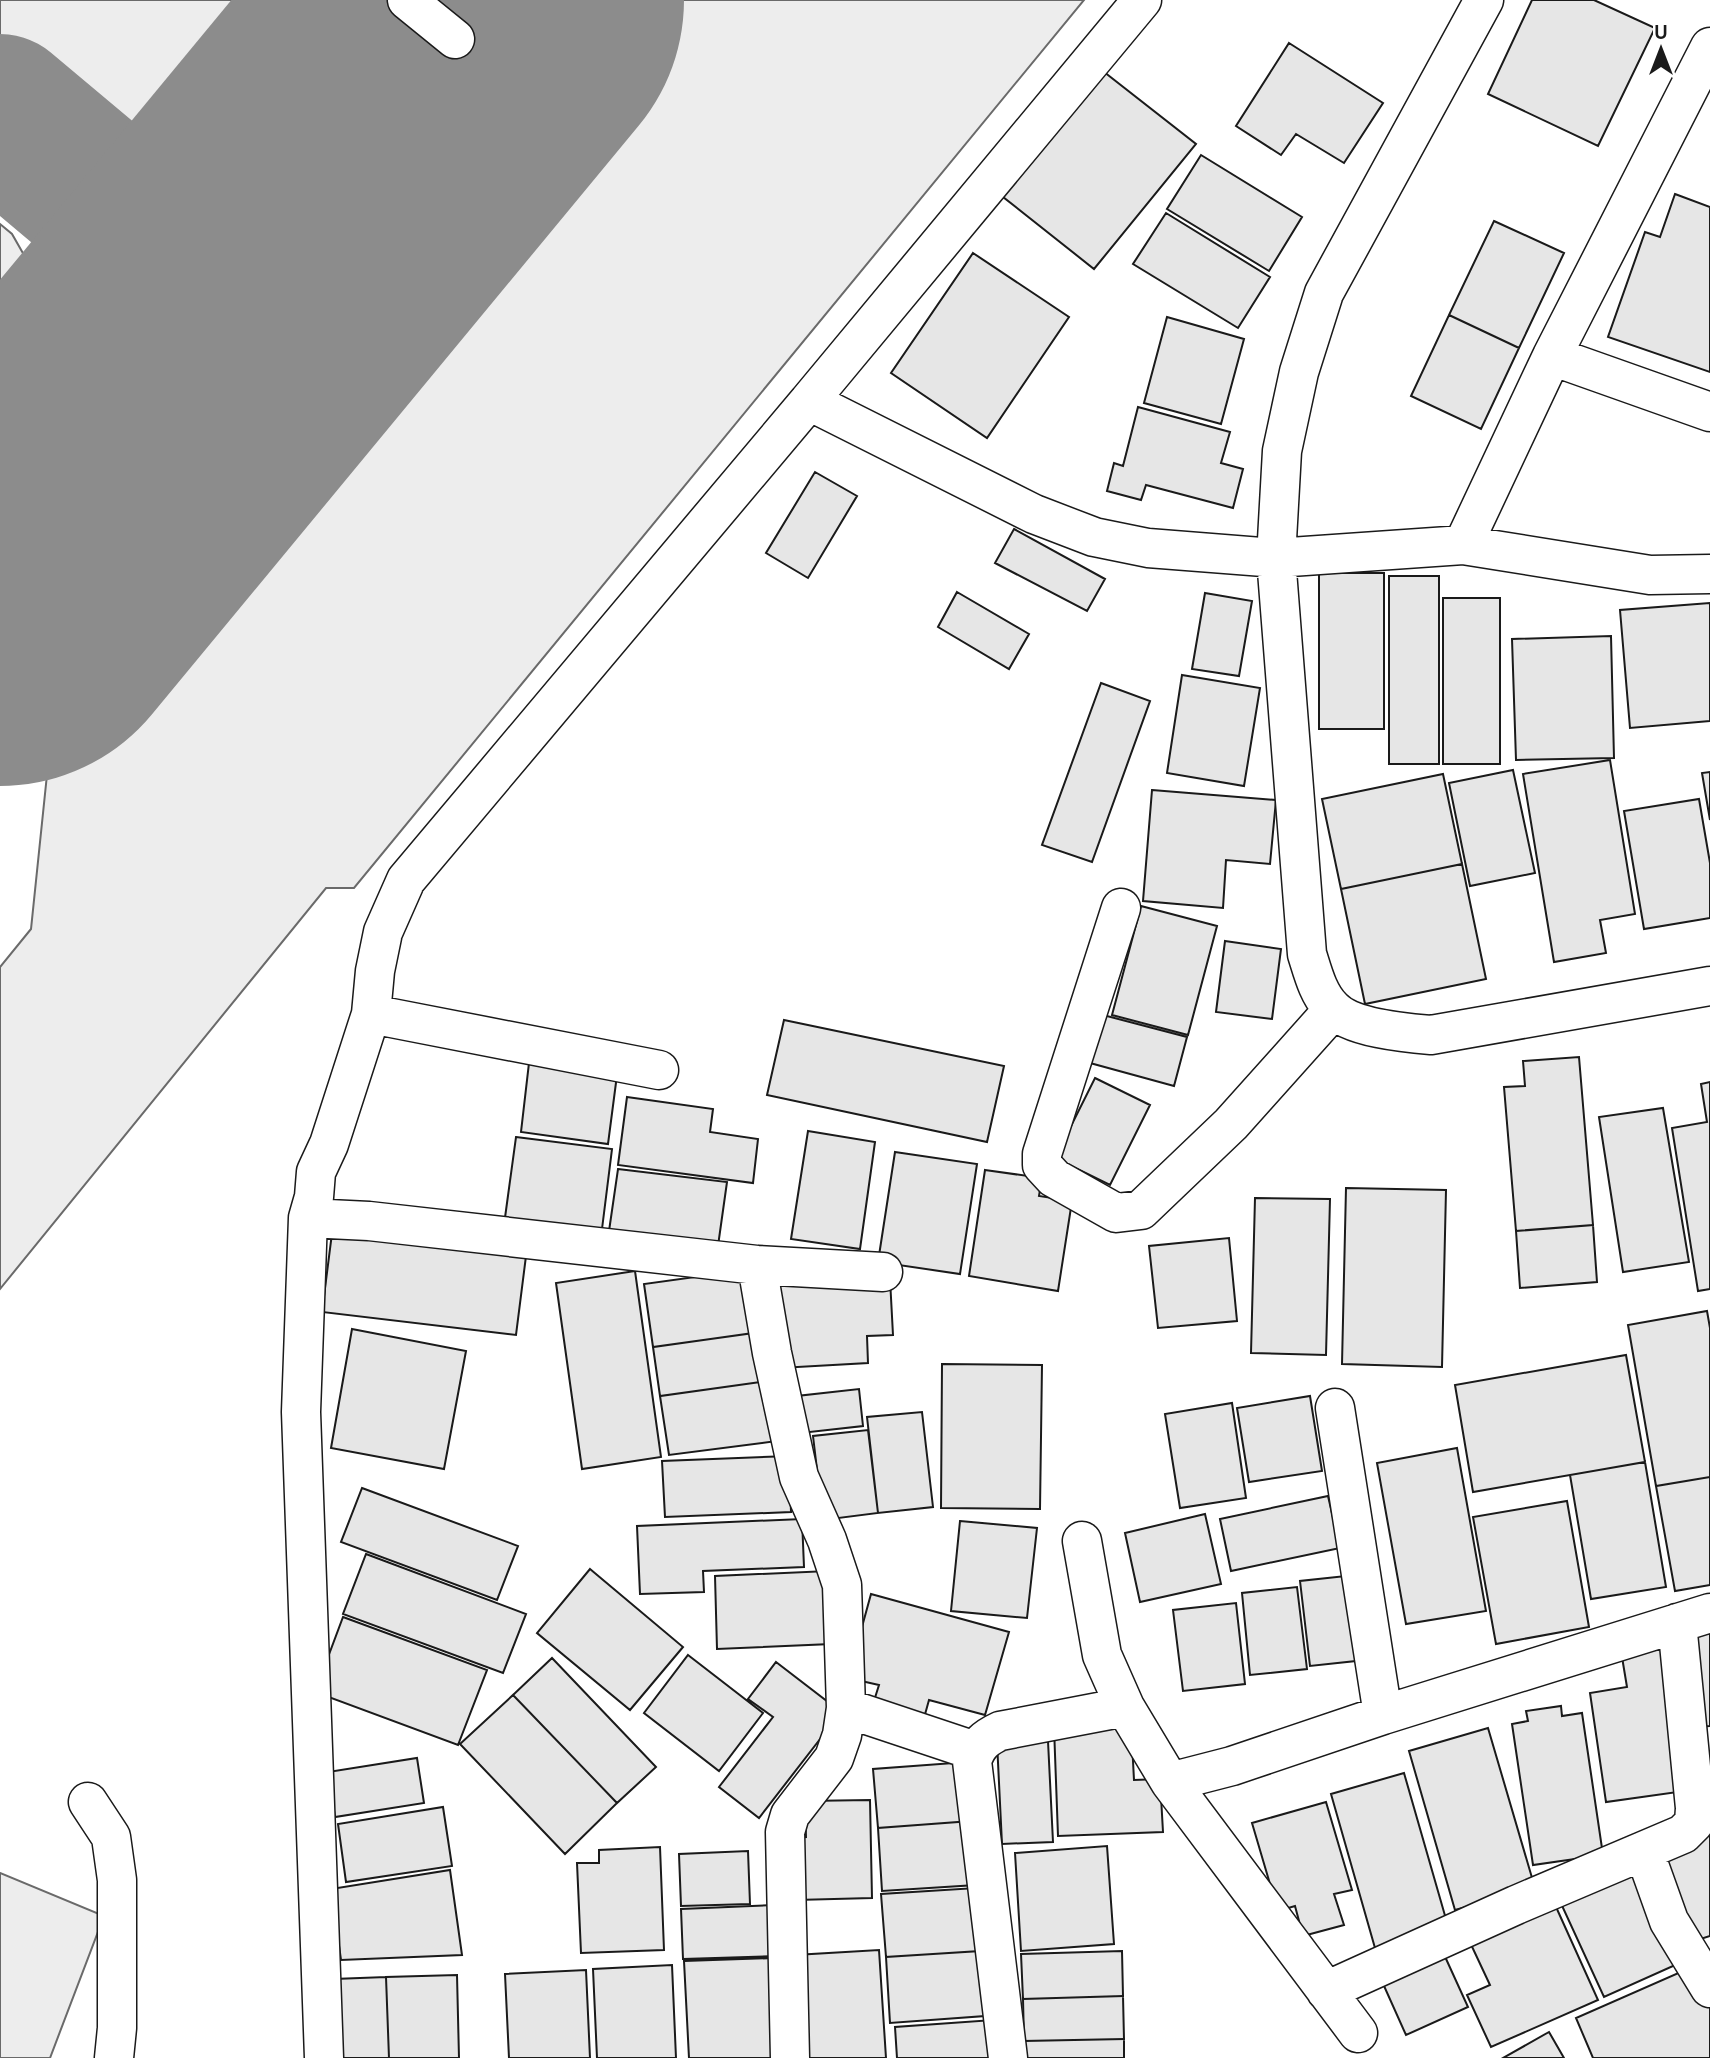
<svg xmlns="http://www.w3.org/2000/svg" width="1710" height="2058" viewBox="0 0 1710 2058" font-family="Figtree,sans-serif">
<style>
.built{fill:#ededed;stroke:#6a6a6a;stroke-width:2}
.lines{fill:none;stroke-linecap:round;stroke-linejoin:round}
.taxiway{stroke:#8c8c8c;stroke-width:158}
.runway{stroke:#8c8c8c;stroke-width:394}
.building{fill:#e6e6e6;stroke:#1a1a1a;stroke-width:2}
.minor-casing{stroke:#1a1a1a;stroke-width:41}
.minor{stroke:#fff;stroke-width:38}
</style>
<rect width="100%" height="100%" fill="#fff"/>
<path class="built" d="M 0,0 L 308,0 L 314,25 L 310,55 L 233,149 L 185,163 L 135,162 L 90,145 L 0,69 Z
M 617,0 L 1084,0 L 354,888 L 326,888 L 0,1289 L 0,967 L 31,929 L 57,678 Z
M 0,224 L 12,234 L 40,283 L 47,337 L 40,384 L 0,432 Z
M 0,1873 L 104,1916 L 50,2058 L 0,2058 Z"/>
<g class="lines">
<path class="taxiway" d="M 0,113 L 155,243
M 148,409 C 154,393 164,375 169,358 C 178,320 168,278 155,243 L 206,248 L 256,239 L 299,226
M 0,535 L 41,540"/>
<path class="runway" d="M 0,589 L 487,0"/>
</g>
<path class="building" d="M 1532,0 L 1594,0 L 1655,28 L 1598,146 L 1488,94 Z
M 1289,43 L 1383,103 L 1344,163 L 1296,134 L 1281,155 L 1236,126 Z
M 1099,68 L 1196,144 L 1094,269 L 998,193 Z
M 1201,155 L 1302,217 L 1269,271 L 1167,209 Z
M 1675,194 L 1710,207 L 1710,372 L 1608,337 L 1645,232 L 1660,237 Z
M 1166,213 L 1270,277 L 1238,328 L 1133,264 Z
M 1494,221 L 1564,253 L 1519,348 L 1449,315 Z
M 973,253 L 1069,317 L 987,438 L 891,373 Z
M 1449,315 L 1519,348 L 1481,429 L 1411,396 Z
M 1167,317 L 1244,339 L 1221,424 L 1144,403 Z
M 1138,407 L 1230,432 L 1221,463 L 1243,469 L 1233,508 L 1146,485 L 1141,500 L 1107,491 L 1114,463 L 1123,466 Z
M 815,472 L 857,496 L 808,578 L 766,553 Z
M 1014,529 L 1105,579 L 1087,611 L 995,563 Z
M 1319,573 L 1384,573 L 1384,729 L 1319,729 Z
M 1389,576 L 1439,576 L 1439,764 L 1389,764 Z
M 957,592 L 1029,634 L 1009,669 L 938,627 Z
M 1205,593 L 1252,601 L 1239,676 L 1192,669 Z
M 1443,598 L 1500,598 L 1500,764 L 1443,764 Z
M 1710,603 L 1710,721 L 1630,728 L 1620,610 Z
M 1611,636 L 1614,758 L 1516,760 L 1512,639 Z
M 1182,675 L 1260,688 L 1244,786 L 1167,773 Z
M 1101,683 L 1150,701 L 1092,862 L 1042,845 Z
M 1610,760 L 1635,914 L 1600,920 L 1606,953 L 1554,962 L 1523,774 Z
M 1513,770 L 1535,873 L 1470,886 L 1449,783 Z
M 1710,772 L 1710,820 L 1702,773 Z
M 1443,774 L 1462,864 L 1341,889 L 1322,799 Z
M 1152,790 L 1276,800 L 1270,864 L 1226,860 L 1223,908 L 1143,901 Z
M 1699,799 L 1710,863 L 1710,918 L 1644,929 L 1624,811 Z
M 1462,864 L 1486,979 L 1365,1004 L 1341,889 Z
M 1141,906 L 1217,926 L 1188,1035 L 1112,1015 Z
M 1225,941 L 1281,949 L 1272,1019 L 1216,1012 Z
M 1103,1015 L 1187,1037 L 1174,1086 L 1090,1063 Z
M 784,1020 L 1004,1066 L 987,1142 L 767,1095 Z
M 1579,1057 L 1593,1225 L 1516,1231 L 1504,1087 L 1525,1086 L 1523,1061 Z
M 529,1063 L 617,1075 L 608,1144 L 521,1132 Z
M 1095,1078 L 1150,1105 L 1110,1185 L 1055,1158 Z
M 1710,1082 L 1710,1289 L 1698,1291 L 1672,1128 L 1707,1122 L 1701,1084 Z
M 627,1097 L 713,1109 L 710,1132 L 758,1139 L 753,1183 L 618,1165 Z
M 1663,1108 L 1689,1262 L 1623,1272 L 1599,1117 Z
M 808,1131 L 875,1142 L 860,1249 L 791,1239 Z
M 516,1137 L 612,1149 L 601,1237 L 504,1225 Z
M 895,1152 L 977,1164 L 960,1274 L 878,1262 Z
M 618,1169 L 727,1182 L 717,1253 L 608,1238 Z
M 985,1170 L 1042,1178 L 1039,1196 L 1072,1201 L 1058,1291 L 969,1276 Z
M 1346,1188 L 1446,1190 L 1442,1367 L 1342,1364 Z
M 1255,1198 L 1330,1199 L 1326,1355 L 1251,1353 Z
M 1593,1225 L 1597,1282 L 1520,1288 L 1516,1231 Z
M 332,1233 L 526,1256 L 516,1335 L 322,1312 Z
M 1229,1238 L 1237,1321 L 1158,1328 L 1149,1246 Z
M 753,1269 L 761,1332 L 653,1347 L 644,1284 Z
M 635,1271 L 661,1457 L 582,1469 L 556,1283 Z
M 890,1279 L 893,1335 L 867,1336 L 868,1363 L 780,1368 L 776,1285 Z
M 1707,1311 L 1710,1328 L 1710,1477 L 1656,1486 L 1628,1325 Z
M 352,1329 L 466,1351 L 444,1469 L 331,1448 Z
M 761,1332 L 768,1381 L 660,1396 L 653,1347 Z
M 1626,1355 L 1645,1462 L 1473,1492 L 1455,1385 Z
M 942,1364 L 1042,1365 L 1040,1509 L 941,1508 Z
M 768,1381 L 777,1441 L 669,1455 L 660,1396 Z
M 859,1389 L 863,1426 L 801,1433 L 797,1396 Z
M 1310,1396 L 1322,1471 L 1249,1482 L 1237,1408 Z
M 1232,1403 L 1246,1498 L 1180,1508 L 1165,1414 Z
M 922,1412 L 933,1507 L 878,1513 L 867,1417 Z
M 868,1430 L 878,1513 L 823,1520 L 813,1436 Z
M 1457,1448 L 1486,1611 L 1406,1624 L 1377,1463 Z
M 789,1456 L 791,1512 L 665,1517 L 662,1461 Z
M 1645,1462 L 1666,1587 L 1591,1599 L 1570,1475 Z
M 1710,1477 L 1710,1585 L 1675,1591 L 1656,1486 Z
M 362,1488 L 518,1546 L 497,1600 L 341,1542 Z
M 1328,1496 L 1340,1548 L 1231,1571 L 1220,1519 Z
M 1567,1501 L 1589,1627 L 1496,1644 L 1473,1517 Z
M 1205,1514 L 1221,1584 L 1140,1602 L 1125,1533 Z
M 802,1519 L 804,1567 L 703,1571 L 704,1592 L 640,1594 L 637,1526 Z
M 960,1521 L 1037,1528 L 1027,1618 L 951,1611 Z
M 366,1554 L 526,1614 L 503,1673 L 343,1614 Z
M 590,1569 L 683,1647 L 630,1710 L 537,1633 Z
M 828,1571 L 831,1644 L 717,1649 L 715,1576 Z
M 1355,1575 L 1365,1660 L 1310,1666 L 1300,1581 Z
M 1297,1587 L 1307,1669 L 1250,1675 L 1242,1593 Z
M 871,1594 L 1009,1632 L 985,1715 L 929,1700 L 924,1718 L 873,1704 L 879,1685 L 848,1678 Z
M 1236,1603 L 1245,1684 L 1183,1691 L 1173,1610 Z
M 343,1617 L 487,1670 L 458,1745 L 315,1692 Z
M 1710,1625 L 1710,1726 L 1698,1727 L 1688,1627 Z
M 1663,1645 L 1685,1791 L 1606,1802 L 1590,1693 L 1627,1687 L 1621,1651 Z
M 688,1655 L 763,1713 L 719,1771 L 644,1713 Z
M 552,1658 L 656,1767 L 617,1803 L 513,1695 Z
M 776,1662 L 841,1712 L 759,1818 L 719,1787 L 773,1717 L 748,1699 Z
M 513,1695 L 617,1803 L 565,1854 L 460,1744 Z
M 1561,1706 L 1562,1716 L 1582,1713 L 1603,1855 L 1533,1865 L 1512,1724 L 1528,1721 L 1526,1711 Z
M 1131,1723 L 1134,1780 L 1160,1779 L 1163,1832 L 1058,1836 L 1054,1727 Z
M 1488,1728 L 1535,1888 L 1455,1910 L 1409,1751 Z
M 1048,1741 L 1053,1842 L 1002,1844 L 997,1742 Z
M 417,1758 L 424,1803 L 335,1817 L 328,1772 Z
M 967,1762 L 971,1821 L 878,1828 L 873,1769 Z
M 1404,1773 L 1448,1926 L 1375,1948 L 1331,1794 Z
M 870,1800 L 872,1898 L 796,1900 L 794,1838 L 806,1837 L 805,1801 Z
M 1326,1802 L 1352,1890 L 1334,1894 L 1344,1925 L 1303,1936 L 1295,1906 L 1278,1911 L 1252,1823 Z
M 443,1807 L 452,1866 L 346,1882 L 338,1824 Z
M 971,1821 L 976,1885 L 882,1891 L 878,1828 Z
M 1710,1831 L 1710,1936 L 1688,1943 L 1661,1856 L 1677,1841 Z
M 1107,1846 L 1114,1944 L 1021,1951 L 1015,1853 Z
M 660,1847 L 664,1950 L 581,1953 L 577,1863 L 599,1863 L 599,1850 Z
M 748,1851 L 750,1904 L 681,1906 L 679,1854 Z
M 1636,1862 L 1682,1962 L 1604,1997 L 1558,1897 Z
M 450,1870 L 462,1955 L 341,1960 L 331,1889 Z
M 976,1888 L 980,1951 L 886,1957 L 881,1894 Z
M 1552,1898 L 1598,2000 L 1491,2047 L 1467,1995 L 1490,1985 L 1467,1936 Z
M 774,1905 L 777,1956 L 683,1959 L 681,1909 Z
M 879,1950 L 886,2058 L 802,2058 L 795,1955 Z
M 1442,1950 L 1468,2007 L 1406,2035 L 1380,1977 Z
M 980,1951 L 985,2016 L 890,2023 L 886,1957 Z
M 1122,1951 L 1123,1996 L 1023,1999 L 1021,1954 Z
M 774,1958 L 778,2058 L 689,2058 L 684,1961 Z
M 672,1965 L 676,2058 L 597,2058 L 593,1969 Z
M 1692,1967 L 1710,2006 L 1710,2058 L 1593,2058 L 1576,2018 Z
M 586,1970 L 590,2058 L 509,2058 L 505,1974 Z
M 457,1975 L 459,2058 L 389,2058 L 386,1977 Z
M 386,1977 L 389,2058 L 336,2058 L 334,1979 Z
M 1123,1996 L 1124,2039 L 1024,2041 L 1023,1999 Z
M 993,2020 L 996,2058 L 897,2058 L 895,2027 Z
M 1549,2032 L 1564,2058 L 1503,2058 Z
M 1124,2039 L 1124,2058 L 1025,2058 L 1024,2041 Z"/>
<g class="lines">
<g class="minor-casing">
<path id="minor" d="M 407,0 L 455,39
M 1484,0 L 1324,293 L 1299,372 L 1282,451 L 1276,558 L 1307,954 C 1313,973 1318,994 1332,1008 C 1350,1028 1406,1033 1431,1035 L 1710,986
M 1552,356 L 1710,412
M 809,401 L 1142,0
M 1463,545 L 1552,356 L 1710,47
M 1121,908 L 1042,1154 L 1042,1165 L 1054,1178 L 1116,1213 L 1141,1210 L 1231,1124 L 1333,1010
M 371,1014 L 659,1070
M 308,1218 L 301,1412 L 324,2058
M 757,1265 L 772,1353 L 799,1477 L 827,1540 L 842,1585 L 846,1708 L 842,1735 L 834,1758 L 790,1815 L 785,1832 L 790,2058
M 883,1272 L 757,1265 L 369,1221 L 308,1218 L 314,1197 L 316,1172 L 329,1144 L 371,1014 L 375,971 L 383,932 L 406,880 L 809,401 L 1034,514 L 1094,537 L 1148,548 L 1276,558 L 1463,545 L 1650,575 L 1710,574
M 1335,1408 L 1383,1715
M 1082,1541 L 1102,1655 L 1125,1707 L 1170,1782 L 1232,1766 L 1383,1715 L 1710,1613
M 846,1708 L 975,1751
M 1170,1782 L 1358,2033
M 88,1802 L 111,1837 L 117,1880 L 117,2028 L 114,2058
M 1644,1851 L 1669,1921 L 1710,1988
M 1326,1991 L 1516,1905 L 1683,1834 L 1694,1823 L 1695,1808 L 1677,1623
M 1008,2058 L 972,1761 C 977,1745 985,1738 1000,1731 L 1125,1707"/>
</g>
<use href="#minor" class="minor"/>
</g>
<g transform="translate(1661 49)" stroke="#ffffff" stroke-width="5" paint-order="stroke">
<path d="M0-5L12 26L0 18L-12 26Z" fill="#1a1a1a"/>
<text y="-10" font-size="19" font-weight="bold" text-anchor="middle" fill="#1a1a1a">U</text>
</g>
</svg>
